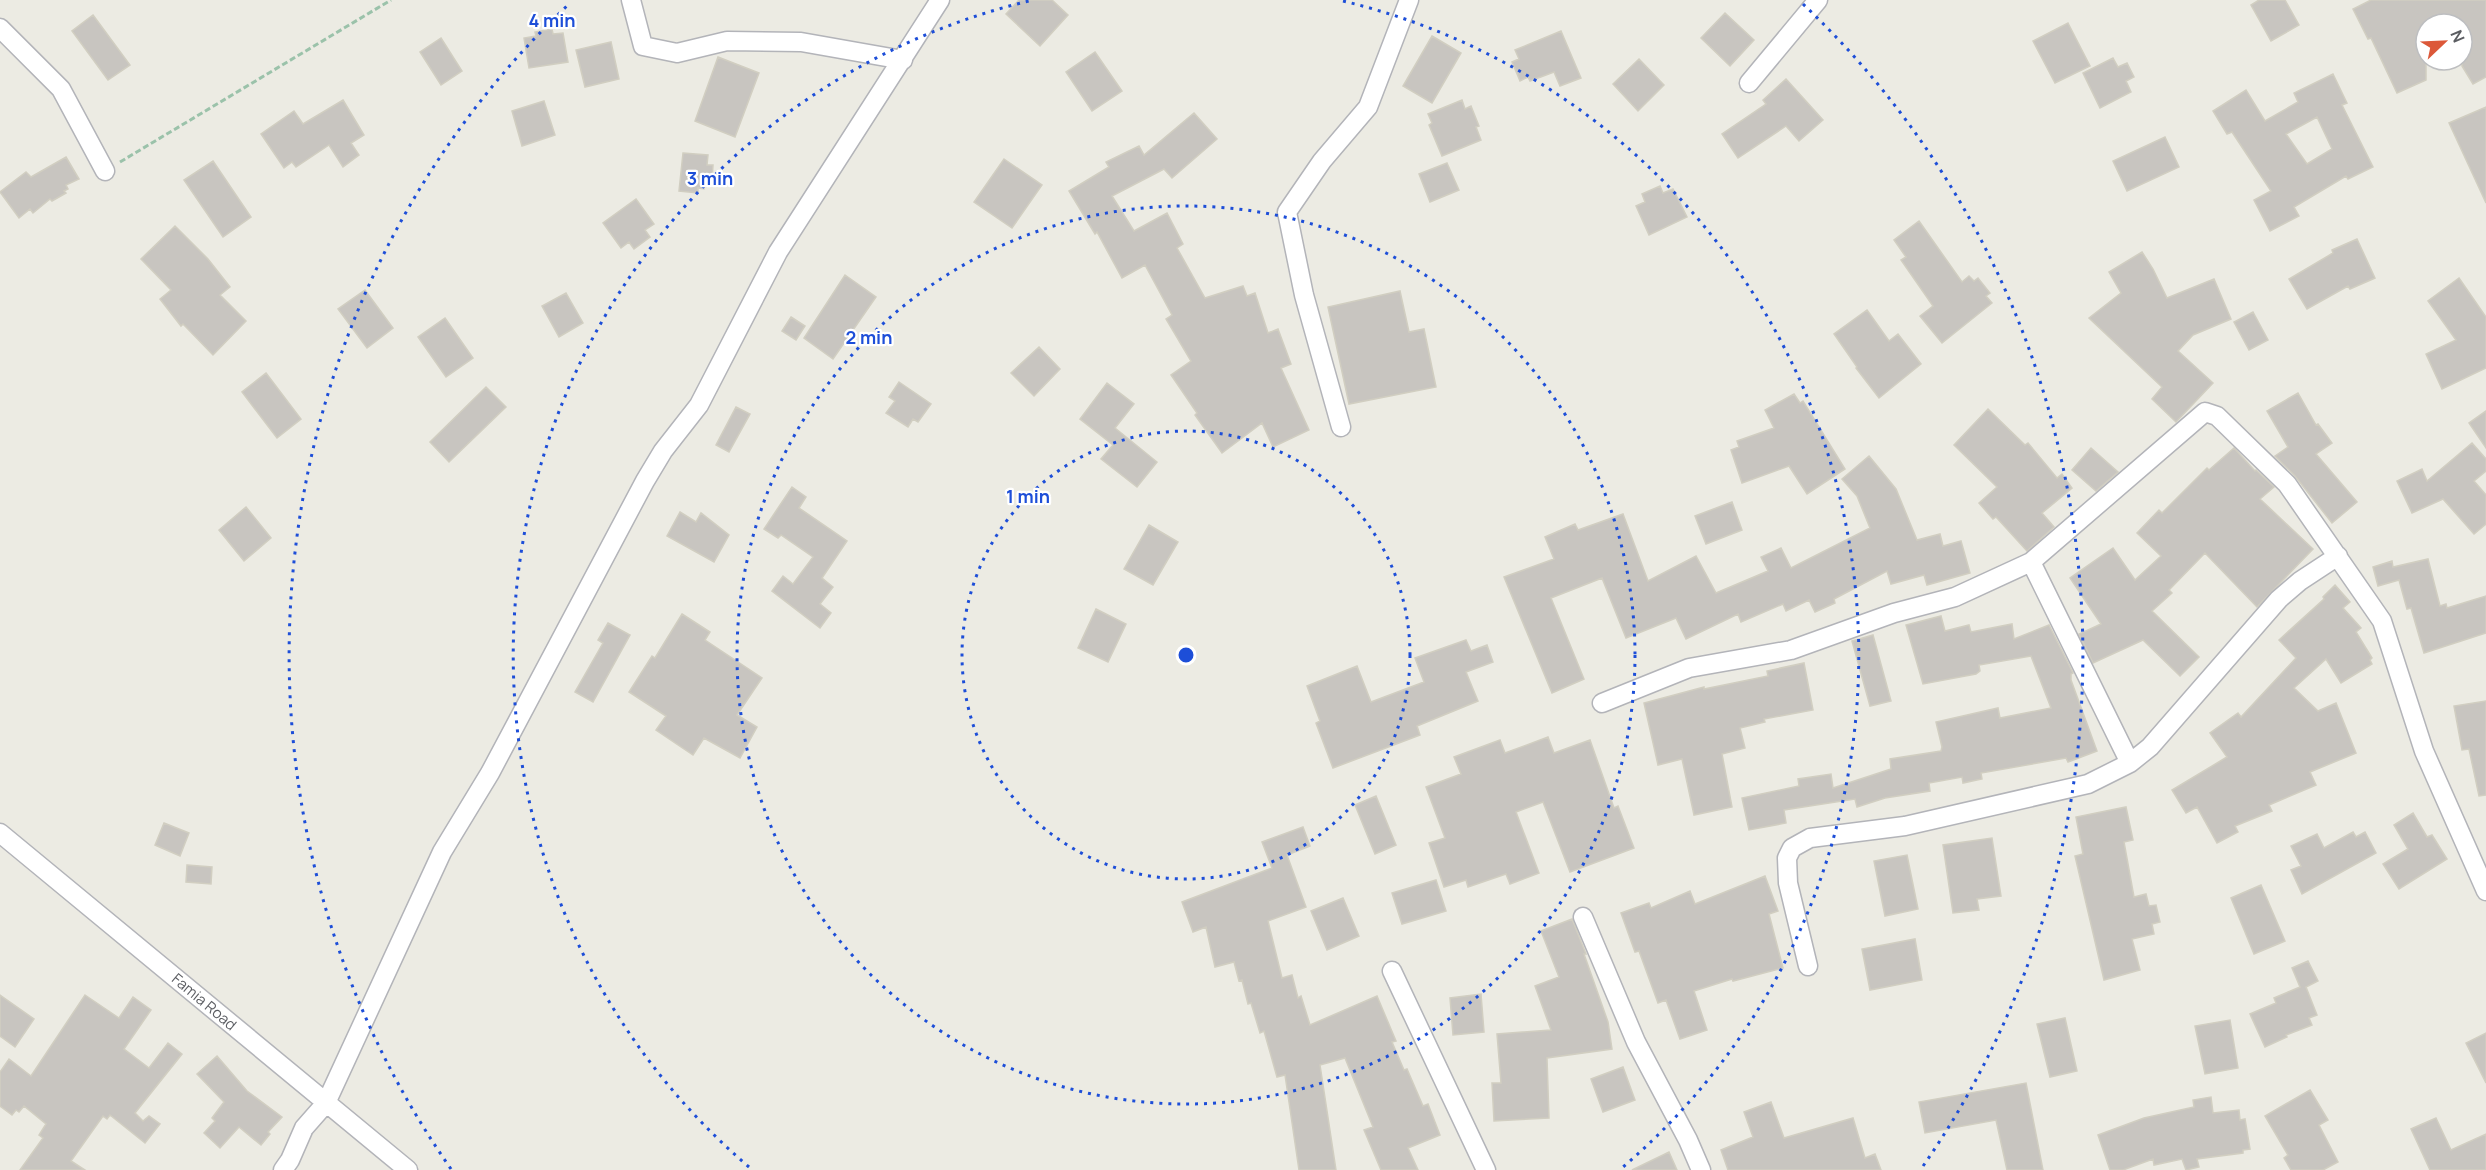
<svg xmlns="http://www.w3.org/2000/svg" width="2486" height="1170" viewBox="0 0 2486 1170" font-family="Manrope,sans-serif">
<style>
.building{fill:#c8c5c0;stroke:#d1cec1;stroke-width:1.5;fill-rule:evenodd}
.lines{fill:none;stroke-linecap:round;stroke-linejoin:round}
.minor-casing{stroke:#b3b4b9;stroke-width:21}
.path{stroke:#9bc2aa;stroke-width:3;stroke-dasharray:6 3;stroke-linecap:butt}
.minor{stroke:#fff;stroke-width:18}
.ring{fill:none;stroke:#1d4ed8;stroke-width:3;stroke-dasharray:3 6}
.labels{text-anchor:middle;stroke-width:4.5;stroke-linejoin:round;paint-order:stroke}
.street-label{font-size:15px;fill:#5b5d62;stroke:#fff}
.centre{fill:#1d4ed8;stroke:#fff;stroke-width:3}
.ring-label{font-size:18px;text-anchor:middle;font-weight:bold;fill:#1d4ed8;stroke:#fff;stroke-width:4.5;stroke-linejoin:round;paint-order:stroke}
</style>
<rect width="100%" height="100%" fill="#ecebe3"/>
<path class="building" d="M 1019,0 L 1052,0 L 1068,15 L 1040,46 L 1006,14 Z
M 2259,0 L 2285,0 L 2299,25 L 2271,41 L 2251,5 Z
M 2371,0 L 2486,0 L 2486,77 L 2473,84 L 2462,66 L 2462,24 L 2426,24 L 2426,80 L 2397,93 L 2371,38 L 2368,39 L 2353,9 Z
M 1725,13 L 1754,40 L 1730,66 L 1701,38 Z
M 93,15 L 130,65 L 108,80 L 72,31 Z
M 2068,23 L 2090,66 L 2055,83 L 2033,41 Z
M 552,29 L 553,34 L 563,33 L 568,62 L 529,68 L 524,38 L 536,36 L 535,32 Z
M 1561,31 L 1581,78 L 1560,86 L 1554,72 L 1530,81 L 1528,77 L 1520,81 L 1512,62 L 1519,59 L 1515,50 Z
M 1432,36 L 1461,53 L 1432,103 L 1403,86 Z
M 441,38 L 462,71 L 441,85 L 420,52 Z
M 611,42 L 619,79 L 585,87 L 576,50 Z
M 1095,52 L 1122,91 L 1092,111 L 1066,72 Z
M 718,57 L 759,73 L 735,137 L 695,121 Z
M 2113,58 L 2118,67 L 2127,63 L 2134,77 L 2126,81 L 2131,92 L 2100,108 L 2083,73 Z
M 1639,59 L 1664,85 L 1638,111 L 1613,84 Z
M 2333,74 L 2347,103 L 2342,105 L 2373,167 L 2348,179 L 2346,176 L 2294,207 L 2299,216 L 2270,231 L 2254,200 L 2271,191 L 2232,132 L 2227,134 L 2213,111 L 2246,90 L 2265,121 L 2298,102 L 2294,93 ZM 2317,117 L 2332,149 L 2307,164 L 2286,134 Z
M 1786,79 L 1823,120 L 1799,141 L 1786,126 L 1738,158 L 1722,134 L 1766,104 L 1763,100 Z
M 343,100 L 364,135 L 351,143 L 359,155 L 343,167 L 329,145 L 296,167 L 292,162 L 284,168 L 261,134 L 294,111 L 303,124 Z
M 1462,100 L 1465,109 L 1471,106 L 1479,126 L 1476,127 L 1481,140 L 1442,156 L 1429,125 L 1432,123 L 1428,114 Z
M 544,101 L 555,135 L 522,146 L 512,111 Z
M 2486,107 L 2486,203 L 2449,123 Z
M 1194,113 L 1217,139 L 1172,178 L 1164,169 L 1112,196 L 1134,231 L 1167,213 L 1183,244 L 1177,248 L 1205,298 L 1243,286 L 1247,296 L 1255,293 L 1268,333 L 1278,329 L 1291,364 L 1281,368 L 1309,430 L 1273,447 L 1262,423 L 1222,453 L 1195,415 L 1197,413 L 1171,375 L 1191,361 L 1166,319 L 1172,315 L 1145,265 L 1122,278 L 1097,232 L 1095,234 L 1069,191 L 1109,167 L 1106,162 L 1139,146 L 1144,155 Z
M 2165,137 L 2179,167 L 2127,191 L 2113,161 Z
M 683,153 L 708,155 L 707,165 L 713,165 L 712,181 L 705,180 L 704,189 L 698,188 L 698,193 L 679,191 Z
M 66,157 L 79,179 L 66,185 L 68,189 L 64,191 L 66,193 L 52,201 L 50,199 L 33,213 L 30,209 L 19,218 L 0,192 L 26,172 L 31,177 Z
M 1004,159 L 1042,185 L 1012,228 L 974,202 Z
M 213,161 L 251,217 L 223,237 L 184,180 Z
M 1447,163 L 1459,190 L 1430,202 L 1419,174 Z
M 1660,186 L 1663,193 L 1673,189 L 1687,217 L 1649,235 L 1636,206 L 1645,202 L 1642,194 Z
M 636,199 L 654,224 L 645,230 L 650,237 L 634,249 L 629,242 L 621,248 L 603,223 Z
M 1919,221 L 1962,282 L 1969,276 L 1974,281 L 1978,278 L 1990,293 L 1986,296 L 1992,303 L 1942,343 L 1920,316 L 1933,306 L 1901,260 L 1906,257 L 1894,240 Z
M 175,226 L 208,259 L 230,287 L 220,295 L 246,321 L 213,355 L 183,324 L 181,326 L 160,299 L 171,290 L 141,259 Z
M 2357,239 L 2375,278 L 2350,289 L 2348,286 L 2307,309 L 2289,279 L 2333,253 L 2332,250 Z
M 2142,252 L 2153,269 L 2167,298 L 2214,279 L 2231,319 L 2193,335 L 2178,351 L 2213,383 L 2176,422 L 2152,399 L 2162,387 L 2089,318 L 2121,293 L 2109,272 Z
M 845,275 L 876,297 L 833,359 L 804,338 Z
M 2459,278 L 2486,317 L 2486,368 L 2442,389 L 2426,354 L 2456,340 L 2428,301 Z
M 365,290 L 393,328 L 367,348 L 338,309 Z
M 1400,291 L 1409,332 L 1424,329 L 1436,387 L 1349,404 L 1328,307 Z
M 566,293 L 583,323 L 559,337 L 542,306 Z
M 1867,310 L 1889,341 L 1898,334 L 1921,364 L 1879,398 L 1856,368 L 1857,367 L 1834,334 Z
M 2253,312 L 2268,340 L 2249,350 L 2234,322 Z
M 791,317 L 805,326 L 796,340 L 782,331 Z
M 445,318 L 473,358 L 446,377 L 418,337 Z
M 1039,347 L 1060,369 L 1034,396 L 1011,373 Z
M 266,373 L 301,419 L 277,438 L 242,392 Z
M 899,382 L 931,404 L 918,422 L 913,419 L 908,427 L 886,413 L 895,401 L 889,397 Z
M 1107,383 L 1134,404 L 1115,428 L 1157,462 L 1137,487 L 1101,459 L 1113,445 L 1080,419 Z
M 486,387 L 506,407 L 449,462 L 430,442 Z
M 2298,393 L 2316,425 L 2318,424 L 2332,443 L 2316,454 L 2357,502 L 2332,523 L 2295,476 L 2275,456 L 2288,447 L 2267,411 Z
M 1794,394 L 1800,403 L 1803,401 L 1845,469 L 1807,494 L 1789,466 L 1742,483 L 1731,450 L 1739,447 L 1737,441 L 1774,428 L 1765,410 Z
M 736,407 L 750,414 L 729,452 L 716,445 Z
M 1988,409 L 2025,445 L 2028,443 L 2057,478 L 2062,474 L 2072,488 L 2042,513 L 2054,527 L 2027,551 L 1996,517 L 1993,519 L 1979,503 L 1997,487 L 1954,445 Z
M 2486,411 L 2486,448 L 2469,423 Z
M 2472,443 L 2486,459 L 2486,471 L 2474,481 L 2486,495 L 2486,524 L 2474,534 L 2443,499 L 2412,513 L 2397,481 L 2422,469 L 2427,481 Z
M 2091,448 L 2118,472 L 2096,491 L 2072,470 Z
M 2234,448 L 2255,471 L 2256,470 L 2274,487 L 2260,499 L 2313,549 L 2257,607 L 2205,553 L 2169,590 L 2172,593 L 2152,611 L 2199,657 L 2180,676 L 2143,640 L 2093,663 L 2079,634 L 2101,624 L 2070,578 L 2113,548 L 2135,580 L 2161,556 L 2137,533 L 2159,510 L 2162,513 L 2207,468 L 2209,470 Z
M 1869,456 L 1896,489 L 1917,540 L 1940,534 L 1943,546 L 1961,541 L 1970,573 L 1927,585 L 1924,575 L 1891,584 L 1887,571 L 1834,599 L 1835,603 L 1815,612 L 1809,600 L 1786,611 L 1783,604 L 1741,622 L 1738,614 L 1686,639 L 1676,618 L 1626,638 L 1602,578 L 1551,598 L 1584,679 L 1552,693 L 1504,577 L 1554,559 L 1545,537 L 1575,524 L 1578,530 L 1623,514 L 1648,581 L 1696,556 L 1716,593 L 1768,571 L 1761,557 L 1781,548 L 1791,568 L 1870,528 L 1857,496 L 1842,479 Z
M 792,487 L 806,497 L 799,508 L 847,541 L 822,578 L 833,587 L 820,604 L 831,613 L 820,628 L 772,591 L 783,576 L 793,584 L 813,557 L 781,535 L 778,538 L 764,529 Z
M 1732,502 L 1742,530 L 1706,544 L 1695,516 Z
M 246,507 L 271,538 L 244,561 L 219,530 Z
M 680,512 L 696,522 L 701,513 L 729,535 L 714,562 L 667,536 Z
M 1149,525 L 1178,542 L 1153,585 L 1124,569 Z
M 2428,559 L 2440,606 L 2446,604 L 2447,608 L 2486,596 L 2486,633 L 2424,653 L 2411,608 L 2407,609 L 2399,580 L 2378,586 L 2373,567 L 2392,561 L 2393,567 Z
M 2335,585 L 2350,602 L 2343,608 L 2361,628 L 2356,632 L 2372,658 L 2370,660 L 2372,664 L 2341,683 L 2326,659 L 2294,688 L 2318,711 L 2336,703 L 2356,753 L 2310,772 L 2316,785 L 2269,805 L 2272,811 L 2235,826 L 2238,832 L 2217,843 L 2197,807 L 2186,813 L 2172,790 L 2227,757 L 2210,733 L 2238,713 L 2241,717 L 2296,658 L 2279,640 L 2324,599 L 2323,597 Z
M 1096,609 L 1126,624 L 1108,662 L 1078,648 Z
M 682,614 L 710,632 L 705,640 L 762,678 L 737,715 L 757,727 L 740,758 L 704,738 L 693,755 L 656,730 L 666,716 L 629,692 L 652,656 L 655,658 Z
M 1941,616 L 1945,631 L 1969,625 L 1971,632 L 2012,624 L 2014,639 L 2049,625 L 2073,673 L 2071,674 L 2071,680 L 2097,751 L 2068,762 L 2066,758 L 1981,773 L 1982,779 L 1963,783 L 1962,777 L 1929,783 L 1930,791 L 1885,798 L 1857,807 L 1855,799 L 1784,810 L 1786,823 L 1749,830 L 1742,798 L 1799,786 L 1798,779 L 1831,774 L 1833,788 L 1891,769 L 1890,759 L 1941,751 L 1942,747 L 1936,722 L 1998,708 L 2000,718 L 2051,708 L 2031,656 L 1979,665 L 1980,671 L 1976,674 L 1923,684 L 1906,625 Z
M 608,623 L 630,635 L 593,702 L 575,692 L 603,643 L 598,640 Z
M 1873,635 L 1891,701 L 1870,706 L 1852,641 Z
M 1466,640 L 1471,651 L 1487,645 L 1493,662 L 1466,672 L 1478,701 L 1417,726 L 1420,735 L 1333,768 L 1316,723 L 1320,721 L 1307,686 L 1357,666 L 1371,702 L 1424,682 L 1415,658 Z
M 1804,663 L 1813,710 L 1764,719 L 1765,722 L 1740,728 L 1745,748 L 1722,754 L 1732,807 L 1694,815 L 1682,759 L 1658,765 L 1644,703 L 1704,687 L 1704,689 L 1768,676 L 1767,671 Z
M 2486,701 L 2486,795 L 2479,796 L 2469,749 L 2462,750 L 2454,706 Z
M 1548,737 L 1554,753 L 1590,740 L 1614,808 L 1618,806 L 1634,848 L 1570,872 L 1543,802 L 1516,812 L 1539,873 L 1510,884 L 1506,874 L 1468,887 L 1466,880 L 1444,887 L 1429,843 L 1445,838 L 1426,787 L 1461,774 L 1454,757 L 1500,740 L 1505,753 Z
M 1376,796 L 1396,845 L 1375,854 L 1355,805 Z
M 2126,807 L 2133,840 L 2124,842 L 2134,897 L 2146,894 L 2149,906 L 2156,905 L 2160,922 L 2152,924 L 2154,934 L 2132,939 L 2140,970 L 2104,980 L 2075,856 L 2083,854 L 2076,817 Z
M 2413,813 L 2427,837 L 2432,835 L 2447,859 L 2399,889 L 2383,864 L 2408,849 L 2394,825 Z
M 164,823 L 189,833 L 180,856 L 155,845 Z
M 1303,827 L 1310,846 L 1287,855 L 1306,907 L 1268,921 L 1282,978 L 1292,975 L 1298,998 L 1301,996 L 1310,1025 L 1377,996 L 1396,1041 L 1392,1042 L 1404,1070 L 1407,1069 L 1423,1106 L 1428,1104 L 1440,1135 L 1408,1148 L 1418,1170 L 1381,1170 L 1364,1130 L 1373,1127 L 1345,1058 L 1320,1065 L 1336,1170 L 1299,1170 L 1285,1075 L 1277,1077 L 1264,1031 L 1260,1033 L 1251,1003 L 1248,1004 L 1242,980 L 1239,981 L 1234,962 L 1215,967 L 1206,927 L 1193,932 L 1182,902 L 1272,868 L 1262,842 Z
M 2353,832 L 2356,837 L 2365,832 L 2376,853 L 2302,894 L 2291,870 L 2301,866 L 2291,846 L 2317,834 L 2324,848 Z
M 1992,838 L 2001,896 L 1977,899 L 1979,910 L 1953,913 L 1943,845 Z
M 1907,855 L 1918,909 L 1885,916 L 1874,861 Z
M 187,865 L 212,867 L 211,884 L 186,882 Z
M 1765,876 L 1778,911 L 1769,914 L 1783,968 L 1733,981 L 1732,979 L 1694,991 L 1707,1030 L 1680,1039 L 1666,1000 L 1658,1003 L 1639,951 L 1635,952 L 1621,913 L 1649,903 L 1651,908 L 1690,891 L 1695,904 Z
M 1436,880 L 1446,911 L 1402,924 L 1392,893 Z
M 2261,885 L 2285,941 L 2254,954 L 2231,898 Z
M 1343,898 L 1359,936 L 1327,950 L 1311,911 Z
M 1572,919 L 1586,954 L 1584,954 L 1608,1022 L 1612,1049 L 1547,1058 L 1549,1118 L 1494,1121 L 1492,1083 L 1501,1083 L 1497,1034 L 1551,1030 L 1535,986 L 1559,977 L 1541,931 Z
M 1915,939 L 1922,980 L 1870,990 L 1862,949 Z
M 2308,961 L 2318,981 L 2306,987 L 2317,1015 L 2309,1018 L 2312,1025 L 2286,1035 L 2287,1037 L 2265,1047 L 2250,1014 L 2276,1003 L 2274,998 L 2300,987 L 2292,968 Z
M 1481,994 L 1484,1032 L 1453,1035 L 1450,998 Z
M 0,995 L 34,1019 L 15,1047 L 0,1036 Z
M 85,995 L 119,1018 L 133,997 L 151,1010 L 124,1049 L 149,1068 L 168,1043 L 182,1054 L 135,1113 L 143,1121 L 149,1116 L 160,1124 L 145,1143 L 110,1115 L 107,1119 L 103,1116 L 71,1161 L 85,1170 L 20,1170 L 43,1138 L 39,1135 L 46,1124 L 24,1106 L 19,1112 L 16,1110 L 12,1115 L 0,1106 L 0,1072 L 9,1059 L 31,1076 Z
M 2065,1018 L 2077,1071 L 2050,1077 L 2037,1024 Z
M 2230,1020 L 2238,1068 L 2205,1074 L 2195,1026 Z
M 2486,1033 L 2486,1083 L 2466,1043 Z
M 217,1056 L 247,1091 L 282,1117 L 268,1132 L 270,1134 L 261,1145 L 239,1127 L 220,1148 L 204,1133 L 215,1121 L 212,1118 L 224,1102 L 197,1074 Z
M 1623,1067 L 1635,1100 L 1603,1112 L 1591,1079 Z
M 2026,1083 L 2043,1170 L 2007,1170 L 1996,1120 L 1925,1133 L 1919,1102 Z
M 2310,1090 L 2328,1120 L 2319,1125 L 2338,1162 L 2323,1170 L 2291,1170 L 2284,1158 L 2288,1155 L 2265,1116 Z
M 2211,1097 L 2213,1113 L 2239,1110 L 2240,1120 L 2245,1119 L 2250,1149 L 2243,1150 L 2243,1153 L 2197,1159 L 2199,1167 L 2186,1170 L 2182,1159 L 2154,1165 L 2153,1159 L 2123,1170 L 2110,1170 L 2098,1135 L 2144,1118 L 2194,1107 L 2193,1100 Z
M 1771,1102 L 1784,1138 L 1853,1118 L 1865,1158 L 1875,1154 L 1881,1170 L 1728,1170 L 1721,1150 L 1753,1137 L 1744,1112 Z
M 2436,1118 L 2451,1150 L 2486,1134 L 2486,1170 L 2430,1170 L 2411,1129 Z
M 1669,1152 L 1677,1170 L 1632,1170 Z"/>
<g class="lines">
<g class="minor-casing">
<path id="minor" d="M 631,0 L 643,46 L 677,53 L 727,41 L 801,42 L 903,60
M 0,28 L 61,89 L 105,171
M 1749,83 L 1818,0
M 1341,427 L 1304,295 L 1287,212 L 1322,161 L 1368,107 L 1409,0
M 2031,562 L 2130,763
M 1602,703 L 1689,668 L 1791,650 L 1894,613 L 1955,597 L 2031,562 L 2205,412 L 2217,416 L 2287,484 L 2382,621 L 2424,751 L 2486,891
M 0,833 L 408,1170
M 1583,917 L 1636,1042 L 1688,1140 L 1701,1170
M 1808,966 L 1788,883 L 1787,858 L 1792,848 L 1810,838 L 1905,826 L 2088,784 L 2130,763 L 2150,747 L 2279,599 L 2300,581 L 2338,556
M 1392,971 L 1486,1170
M 283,1170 L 290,1160 L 304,1128 L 326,1103 L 442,852 L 490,773 L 645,481 L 663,451 L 699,405 L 778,252 L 940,0"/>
</g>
<path class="path" d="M 120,162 L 391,0"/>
<use href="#minor" class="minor"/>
</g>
<g class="ring">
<circle cx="1186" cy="655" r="224"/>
<circle cx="1186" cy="655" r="449"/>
<path d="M749 1167A673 673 0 0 1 1029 1M1343 1A673 673 0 0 1 1623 1167"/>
<path d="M451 1169A897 897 0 0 1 569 4M1803 4A897 897 0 0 1 1921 1169"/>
</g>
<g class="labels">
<g class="street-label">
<text transform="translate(204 1002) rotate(40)" y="5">Famia Road</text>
</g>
</g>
<circle cx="1186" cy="655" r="9" class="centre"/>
<g class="ring-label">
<text x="552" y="27">4 min</text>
<text x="710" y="185">3 min</text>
<text x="869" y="344">2 min</text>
<text x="1028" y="503">1 min</text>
</g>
<g transform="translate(2444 42) rotate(67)"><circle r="28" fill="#ffffff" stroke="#bdbec0" stroke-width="1.5"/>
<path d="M0-4.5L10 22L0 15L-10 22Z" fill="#dc5839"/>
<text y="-9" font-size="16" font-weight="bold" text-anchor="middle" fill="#5b5d62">N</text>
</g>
</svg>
